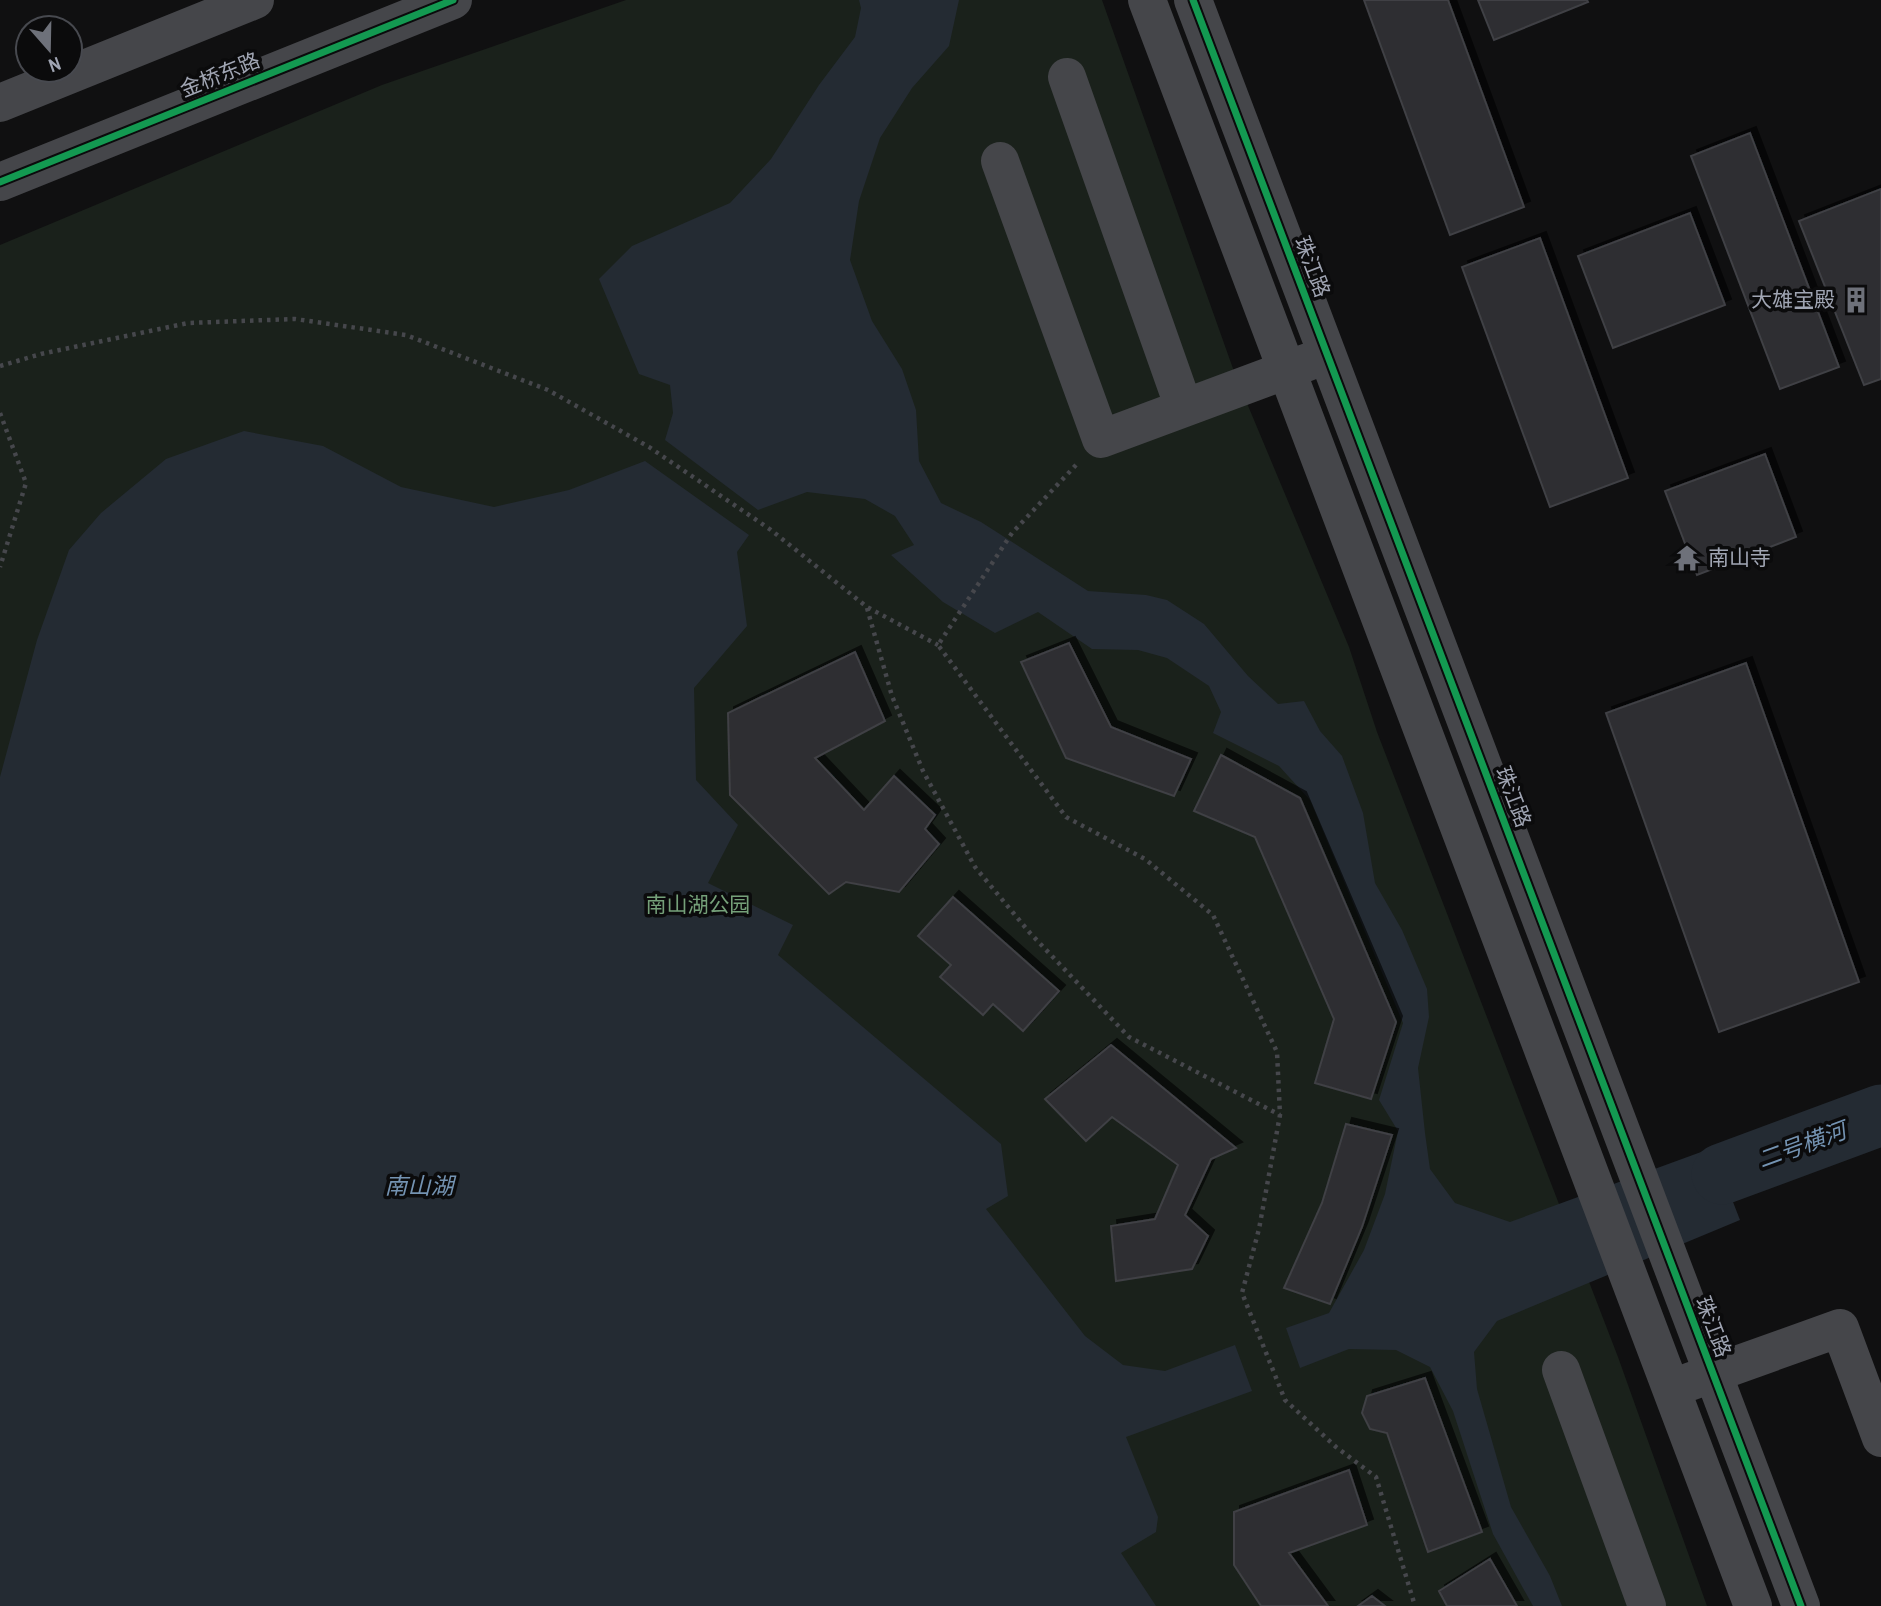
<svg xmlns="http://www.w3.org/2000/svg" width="1881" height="1606" viewBox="0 0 1881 1606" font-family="'Archivo Narrow','Noto Sans SC',sans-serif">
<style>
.green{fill:#1a211b}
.water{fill:#242b33}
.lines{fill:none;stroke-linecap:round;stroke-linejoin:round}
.river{stroke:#242b33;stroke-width:61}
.building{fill:#2e2e30;stroke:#3f4045;stroke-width:2;filter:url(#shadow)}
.path{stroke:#46474c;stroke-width:4.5;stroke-dasharray:3.5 5;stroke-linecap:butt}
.minor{stroke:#45464a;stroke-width:38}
.cycleway-casing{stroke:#0b0b0c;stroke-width:11}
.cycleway{stroke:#139951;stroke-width:7}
.labels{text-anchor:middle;stroke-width:7;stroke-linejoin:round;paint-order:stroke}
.street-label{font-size:21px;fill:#a0a5b3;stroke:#0b0b0c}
.poi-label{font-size:21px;fill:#a0a5b3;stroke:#0b0b0c;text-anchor:end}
.park-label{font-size:21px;fill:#75a079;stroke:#0b0b0c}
.water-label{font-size:23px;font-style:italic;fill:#7493b2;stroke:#0b0b0c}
</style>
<defs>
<filter id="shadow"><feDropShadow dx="6" dy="-6" stdDeviation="0" flood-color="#0009"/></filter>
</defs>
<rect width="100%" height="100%" fill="#101011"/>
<path class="green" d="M 626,0 L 1102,0 L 1236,377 L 1349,647 L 1377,732 L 1618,1357 L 1707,1606 L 0,1606 L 0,245 L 382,85 Z"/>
<path class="water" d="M 859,0 L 959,0 L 949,46 L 912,88 L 880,138 L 859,201 L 850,260 L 872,321 L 902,369 L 916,410 L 919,461 L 941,503 L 981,522 L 1088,591 L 1146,595 L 1167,600 L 1204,624 L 1248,676 L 1278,704 L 1304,701 L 1320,731 L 1342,756 L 1363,813 L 1375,883 L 1402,930 L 1427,989 L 1429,1017 L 1418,1068 L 1425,1133 L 1430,1169 L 1455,1203 L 1510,1222 L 1712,1148 L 1740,1220 L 1497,1321 L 1474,1352 L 1477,1389 L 1511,1507 L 1550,1576 L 1562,1606 L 1533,1606 L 1493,1534 L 1453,1411 L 1430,1367 L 1396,1350 L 1349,1349 L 1300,1368 L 1286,1328 L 1329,1313 L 1364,1250 L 1385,1194 L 1398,1131 L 1379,1100 L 1403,1023 L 1310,800 L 1279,766 L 1213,733 L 1221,712 L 1209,686 L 1167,658 L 1138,650 L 1092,649 L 1038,612 L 995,633 L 943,602 L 891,555 L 914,545 L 895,516 L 865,499 L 807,492 L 758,510 L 665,440 L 673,413 L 670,385 L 639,374 L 599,279 L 632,246 L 730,203 L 771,159 L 819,85 L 855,37 L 861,8 Z
M 244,431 L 323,446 L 401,487 L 494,507 L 569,490 L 645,461 L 749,535 L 737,552 L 747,626 L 694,688 L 696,780 L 738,825 L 708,883 L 793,925 L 778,955 L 1001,1144 L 1008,1196 L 986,1209 L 1085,1336 L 1123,1365 L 1165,1371 L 1235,1345 L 1252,1391 L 1126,1437 L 1158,1517 L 1156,1532 L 1121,1553 L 1156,1606 L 0,1606 L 0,777 L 37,640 L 69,550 L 101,513 L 166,459 Z"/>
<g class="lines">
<path class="river" d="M 1722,1174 L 1881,1115"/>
</g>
<path class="building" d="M 1364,0 L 1448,0 L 1524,207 L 1450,235 Z
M 1478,0 L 1587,0 L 1588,2 L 1494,40 Z
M 1750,133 L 1839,367 L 1780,389 L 1691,156 Z
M 1881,189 L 1881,379 L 1864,385 L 1799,221 Z
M 1690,213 L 1725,305 L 1613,348 L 1578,256 Z
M 1540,238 L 1628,478 L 1550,507 L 1462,267 Z
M 1765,454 L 1796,537 L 1697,575 L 1665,491 Z
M 1069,643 L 1111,727 L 1191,759 L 1174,796 L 1066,758 L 1021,662 Z
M 855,652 L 885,721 L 815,758 L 864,810 L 894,776 L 935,815 L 925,829 L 939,844 L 899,892 L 846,882 L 829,894 L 730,795 L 728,713 Z
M 1746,663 L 1859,982 L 1719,1032 L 1606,713 Z
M 1221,755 L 1300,798 L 1396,1022 L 1371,1099 L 1315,1083 L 1334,1019 L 1255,837 L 1194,811 Z
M 953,897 L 1059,991 L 1023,1031 L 993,1004 L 983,1015 L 940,977 L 951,965 L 918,936 Z
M 1111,1045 L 1236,1148 L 1211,1159 L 1185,1215 L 1208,1236 L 1192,1269 L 1116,1281 L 1111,1226 L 1155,1219 L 1178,1165 L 1112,1117 L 1086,1141 L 1045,1099 Z
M 1346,1124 L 1392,1135 L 1362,1227 L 1330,1304 L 1284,1288 L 1322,1203 Z
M 1425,1378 L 1482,1532 L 1428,1552 L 1387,1433 L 1370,1429 L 1362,1413 L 1367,1396 Z
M 1349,1470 L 1367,1525 L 1289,1553 L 1328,1606 L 1261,1606 L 1234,1565 L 1234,1512 Z
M 1490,1559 L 1517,1606 L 1447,1606 L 1439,1591 Z
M 1372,1596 L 1385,1606 L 1358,1606 Z"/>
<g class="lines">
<path class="path" d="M 0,366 L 41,354 L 188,323 L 295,319 L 406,335 L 548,390 L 649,447 L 771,530 L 867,607 L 938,645
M 0,413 L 26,483 L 0,567
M 1076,465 L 1012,533 L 938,645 L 1066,817 L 1145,859 L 1213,915 L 1277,1052 L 1280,1115 L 1259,1229 L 1242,1293 L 1285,1400 L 1336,1447 L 1376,1477 L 1415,1606
M 867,608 L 892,696 L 923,771 L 975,867 L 1030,933 L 1129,1037 L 1280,1115"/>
<path class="minor" d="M 1147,0 L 1753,1606
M 1193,0 L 1801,1606
M 1067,77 L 1184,408
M 0,103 L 255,0
M 1000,161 L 1101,439 L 1308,362
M 0,182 L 453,0
M 1561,1370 L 1647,1606
M 1689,1382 L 1840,1328 L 1881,1438"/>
<g class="cycleway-casing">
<path id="cycleway" d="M 1193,0 L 1801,1606
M 0,182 L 453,0"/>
</g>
<use href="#cycleway" class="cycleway"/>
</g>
<defs>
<g id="building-bare" transform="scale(2.1)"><path d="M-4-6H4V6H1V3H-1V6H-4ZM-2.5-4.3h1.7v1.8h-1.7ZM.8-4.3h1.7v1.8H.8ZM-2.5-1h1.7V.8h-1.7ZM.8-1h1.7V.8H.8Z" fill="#6e717a" stroke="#0b0b0c" stroke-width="2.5" paint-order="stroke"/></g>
<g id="temple-bare" transform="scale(2.1)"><path d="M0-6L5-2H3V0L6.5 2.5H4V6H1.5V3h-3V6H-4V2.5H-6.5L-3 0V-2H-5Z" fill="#6e717a" stroke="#0b0b0c" stroke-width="2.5" paint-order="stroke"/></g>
</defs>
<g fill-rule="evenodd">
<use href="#building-bare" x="1856" y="300"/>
<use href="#temple-bare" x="1687" y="558"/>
</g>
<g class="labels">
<g class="street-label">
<text transform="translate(220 75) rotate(-22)" y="7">金桥东路</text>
<text transform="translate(1312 267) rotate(69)" y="7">珠江路</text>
<text transform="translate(1513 797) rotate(69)" y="7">珠江路</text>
<text transform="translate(1713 1327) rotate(69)" y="7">珠江路</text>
</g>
<g class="poi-label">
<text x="1835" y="307">大雄宝殿</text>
<text x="1708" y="565" text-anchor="start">南山寺</text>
</g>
<g class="park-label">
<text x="698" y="912">南山湖公园</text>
</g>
<g class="water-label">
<text transform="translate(1802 1145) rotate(-20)" y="8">二号横河</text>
<text x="419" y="1194">南山湖</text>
</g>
</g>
<g transform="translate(49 49) rotate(160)"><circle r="33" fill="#0b0b0c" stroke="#47494f" stroke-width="2"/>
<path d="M0-5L12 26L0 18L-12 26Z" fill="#6e717a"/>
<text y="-10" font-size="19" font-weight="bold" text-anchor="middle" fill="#a0a5b3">N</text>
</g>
</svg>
